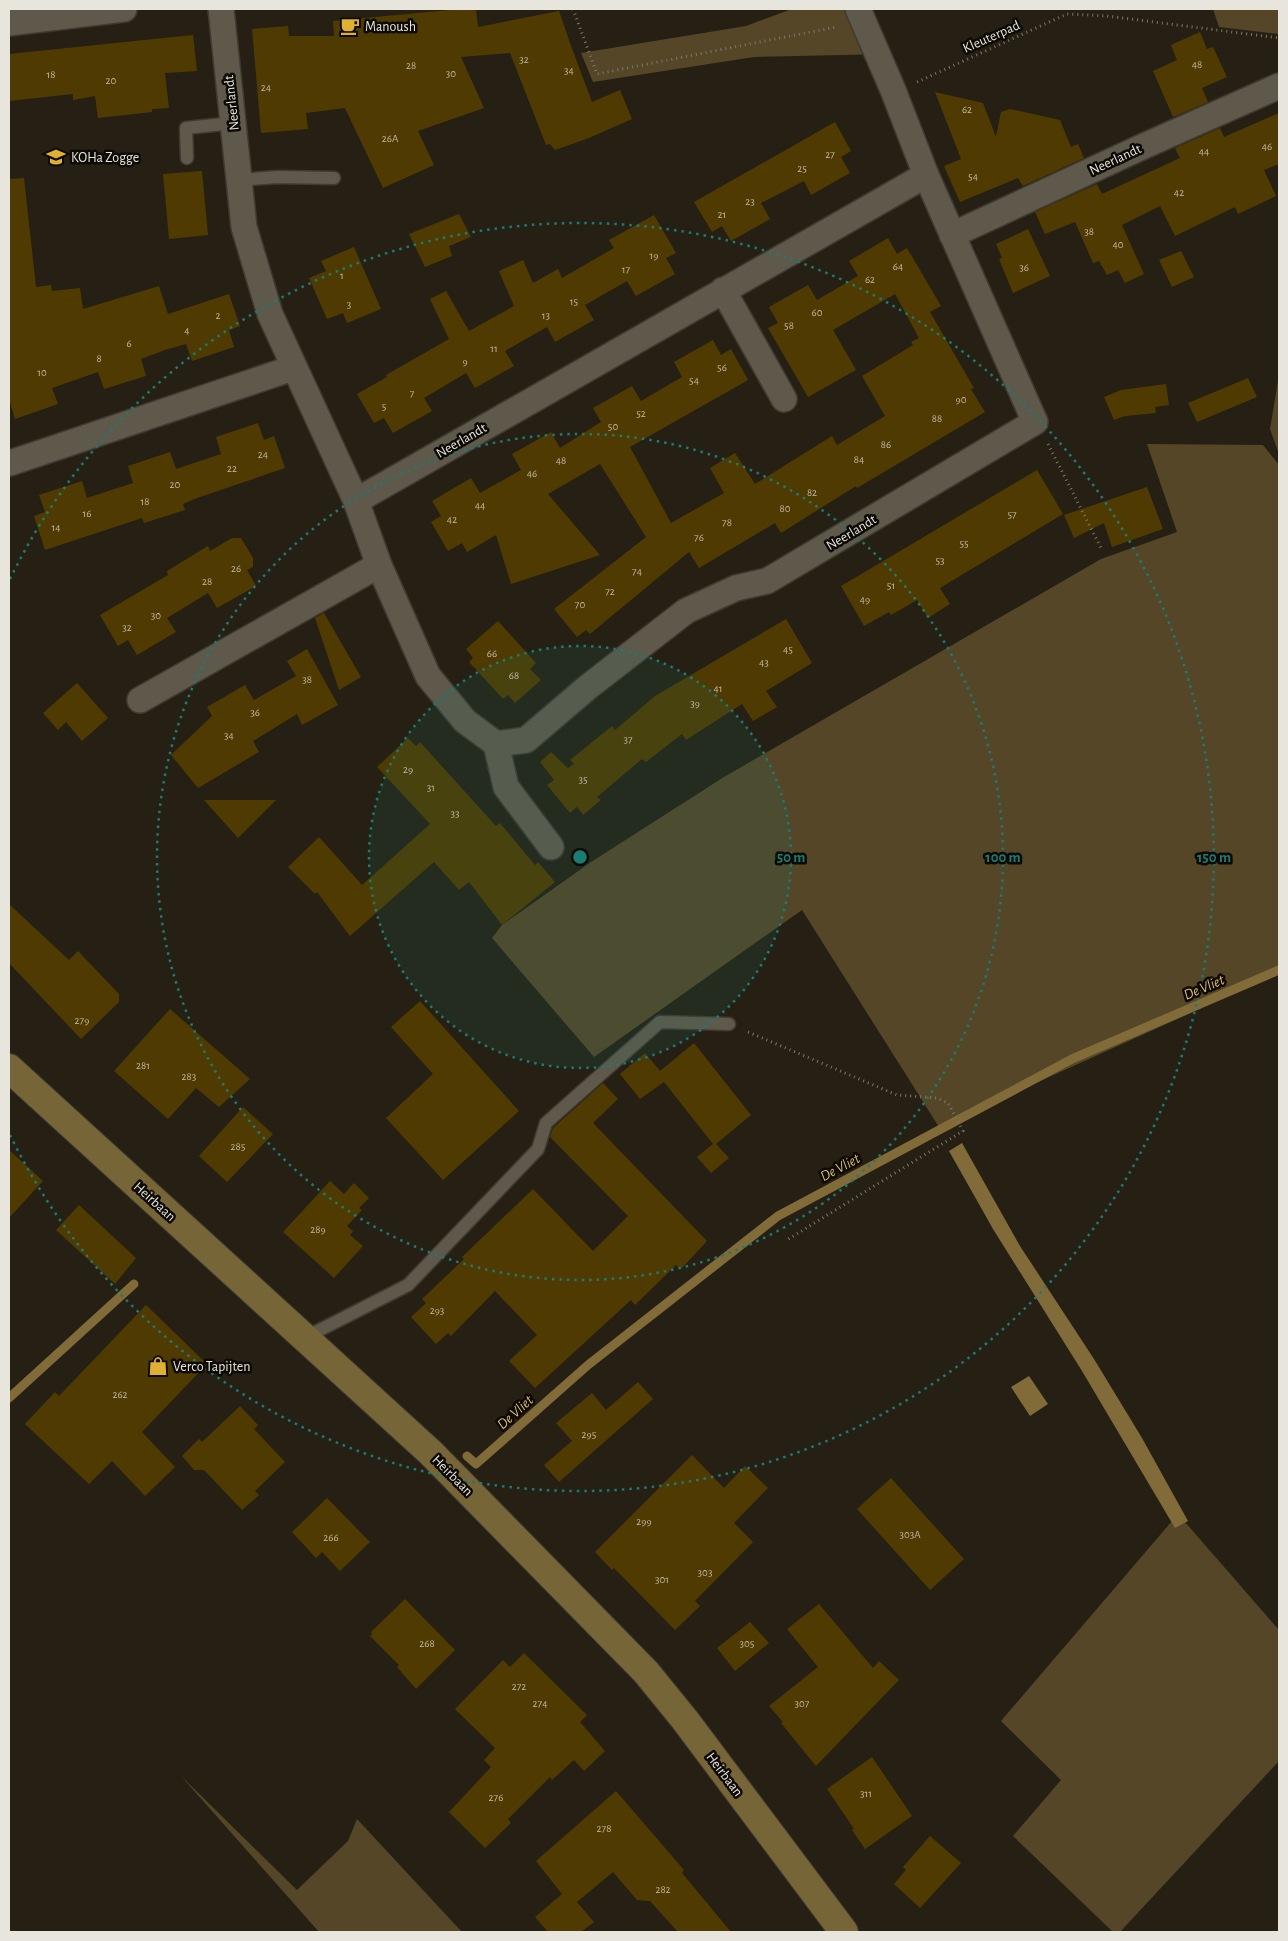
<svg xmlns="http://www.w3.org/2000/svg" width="1288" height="1941" viewBox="0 0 1288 1941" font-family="'Alegreya Sans',sans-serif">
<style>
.green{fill:#544627}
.water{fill:#816b39}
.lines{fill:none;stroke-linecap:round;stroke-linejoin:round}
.stream{stroke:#816b39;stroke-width:9}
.building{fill:#4f3b02}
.lane-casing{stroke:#3f3a32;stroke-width:15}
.street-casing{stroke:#3f3a32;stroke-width:28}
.secondary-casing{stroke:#3f3a32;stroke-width:30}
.path{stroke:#7c776d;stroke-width:3;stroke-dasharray:1 4;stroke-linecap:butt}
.lane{stroke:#5f594b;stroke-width:12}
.street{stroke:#5f594b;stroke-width:25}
.secondary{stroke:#766537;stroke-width:28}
.ring{fill:none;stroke:#1a7c74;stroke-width:2.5;stroke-dasharray:2.5 5}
.labels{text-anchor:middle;stroke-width:5;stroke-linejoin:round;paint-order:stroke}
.number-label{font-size:11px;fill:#c2baa6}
.poi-label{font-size:14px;fill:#e8e5dd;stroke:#0d0a06;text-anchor:start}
.street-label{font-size:14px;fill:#e8e5dd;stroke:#0d0a06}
.water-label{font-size:15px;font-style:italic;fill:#e0bd71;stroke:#0d0a06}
.centre{fill:#1a7c74;stroke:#0d0a06;stroke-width:2.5}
.ring-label{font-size:15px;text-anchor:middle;font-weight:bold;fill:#1a7c74;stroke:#0d0a06;stroke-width:5;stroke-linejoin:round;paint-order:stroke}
</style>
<rect width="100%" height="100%" fill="#262014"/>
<path class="green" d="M 792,9 L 867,9 L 889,54 L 754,57 L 593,82 L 581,53 L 746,26 Z
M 1213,9 L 1279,9 L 1279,34 L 1219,27 Z
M 1279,375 L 1279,454 L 1270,429 Z
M 1147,444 L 1263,445 L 1279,465 L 1279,973 L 939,1127 L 802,910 L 594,1057 L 492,938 L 502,925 L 591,862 L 724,777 L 1101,559 L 1177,532 Z
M 1178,1514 L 1279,1630 L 1279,1761 L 1120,1932 L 1113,1932 L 1013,1836 L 1061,1780 L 1001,1721 Z
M 181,1776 L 297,1890 L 348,1841 L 357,1819 L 462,1932 L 319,1932 Z"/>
<path class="water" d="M 962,1143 L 1020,1246 L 1094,1359 L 1142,1438 L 1188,1521 L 1175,1528 L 1082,1371 L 993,1229 L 949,1151 Z
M 1029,1376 L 1048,1404 L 1030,1416 L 1011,1387 Z"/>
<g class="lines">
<path class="stream" d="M 9,1398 L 134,1284
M 467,1456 L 476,1464 L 588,1365 L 778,1216 L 1072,1059 L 1279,970"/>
</g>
<path class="building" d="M 460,9 L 476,9 L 478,27 L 559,11 L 570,43 L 592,102 L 620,90 L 632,119 L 589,138 L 555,150 L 550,144 L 546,145 L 510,53 L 461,57 L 484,108 L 418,131 L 434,165 L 383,188 L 345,108 L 306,113 L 308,129 L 261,133 L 252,29 L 288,26 L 289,36 L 334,36 L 333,21 Z
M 1200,32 L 1207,49 L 1213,47 L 1227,77 L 1202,88 L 1208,102 L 1173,117 L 1153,71 L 1177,60 L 1171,45 Z
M 193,35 L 197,71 L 165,73 L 169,108 L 152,109 L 152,112 L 98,118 L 95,96 L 73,100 L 73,94 L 9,101 L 9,54 Z
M 935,92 L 983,103 L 996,137 L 1001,112 L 1010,109 L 1060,120 L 1071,147 L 1078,144 L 1084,158 L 1023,186 L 1018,178 L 960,202 L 944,166 L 961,159 Z
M 1279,113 L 1279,164 L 1264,170 L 1276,196 L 1238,214 L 1235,207 L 1175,236 L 1160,206 L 1122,225 L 1144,274 L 1125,283 L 1118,270 L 1107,275 L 1099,261 L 1093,263 L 1075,222 L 1045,234 L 1035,212 L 1097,184 L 1102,194 L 1180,158 L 1175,148 L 1220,128 L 1224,137 Z
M 835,122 L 851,151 L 841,157 L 850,173 L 811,195 L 804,181 L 761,203 L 770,219 L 731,241 L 722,226 L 712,232 L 694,202 Z
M 202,171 L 208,235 L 169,239 L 163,174 Z
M 24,178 L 36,287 L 51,285 L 52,291 L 80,288 L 83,309 L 159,286 L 168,314 L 229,294 L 240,326 L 229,330 L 234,347 L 192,361 L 186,344 L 165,350 L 141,359 L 146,376 L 104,389 L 98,372 L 52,388 L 58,404 L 15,419 L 9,399 L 9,179 Z
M 459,214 L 471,237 L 449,246 L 452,256 L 425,267 L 409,234 Z
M 654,215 L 676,253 L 666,258 L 675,274 L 636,296 L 627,281 L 585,305 L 594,320 L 555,342 L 547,327 L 505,351 L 514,366 L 475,388 L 466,373 L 424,398 L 432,411 L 393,433 L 384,418 L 374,423 L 357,394 L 387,377 L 386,375 L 449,339 L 430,299 L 446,291 L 469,331 L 514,306 L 499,271 L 523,260 L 533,283 L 558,269 L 562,278 L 614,248 L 609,240 Z
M 1028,229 L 1050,276 L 1013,293 L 999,259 L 1002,258 L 996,244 Z
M 888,238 L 897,254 L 907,248 L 941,306 L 930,312 L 974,388 L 971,389 L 985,412 L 857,488 L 856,486 L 781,533 L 775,523 L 699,568 L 689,552 L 590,634 L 586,630 L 577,637 L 554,609 L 646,537 L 600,464 L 548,494 L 600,555 L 511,584 L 496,535 L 467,552 L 462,543 L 448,551 L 431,522 L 441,516 L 432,501 L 471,478 L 480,493 L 521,470 L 512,454 L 551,432 L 560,448 L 601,422 L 593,408 L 632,386 L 641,401 L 682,377 L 674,362 L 713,340 L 721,355 L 731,349 L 748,380 L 630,447 L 671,523 L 724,493 L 710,468 L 735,453 L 755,484 L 832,436 L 837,445 L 885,416 L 862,376 L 913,345 L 911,342 L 919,338 L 895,294 L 833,330 L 856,370 L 808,397 L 768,328 L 778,323 L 769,307 L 808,285 L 817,300 L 858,276 L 849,261 Z
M 354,247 L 381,309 L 347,323 L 343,313 L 327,319 L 309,278 L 326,271 L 321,261 Z
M 1181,251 L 1194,277 L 1172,287 L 1159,260 Z
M 1248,378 L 1257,397 L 1197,422 L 1188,403 Z
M 1166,384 L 1169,405 L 1155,407 L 1156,413 L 1125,416 L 1114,420 L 1104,397 L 1121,390 Z
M 258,423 L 264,440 L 274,436 L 285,468 L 197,498 L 183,504 L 185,510 L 144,523 L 142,518 L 45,550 L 34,516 L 45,512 L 39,495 L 82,481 L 87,498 L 133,483 L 128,466 L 170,452 L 176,469 L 221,454 L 216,437 Z
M 1037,470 L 1063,514 L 940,588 L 950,604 L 928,618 L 917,600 L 891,615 L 889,612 L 864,626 L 841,586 Z
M 1147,487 L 1163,529 L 1112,547 L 1104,523 L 1074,538 L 1064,515 Z
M 232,538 L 241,538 L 253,558 L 253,567 L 247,570 L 256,586 L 217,608 L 208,593 L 167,618 L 176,632 L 137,655 L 128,640 L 118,646 L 100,615 L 168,575 L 167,571 L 208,546 L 210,551 Z
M 324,613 L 361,677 L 339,690 L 315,618 Z
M 786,619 L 812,663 L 766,691 L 777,707 L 753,721 L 742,704 L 686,740 L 682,734 L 646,762 L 642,759 L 597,797 L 601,800 L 583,815 L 577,807 L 570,813 L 547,785 L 554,780 L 540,762 L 551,752 L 568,768 L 574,764 L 570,760 L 612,726 L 615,730 L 655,696 Z
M 498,621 L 536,663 L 530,669 L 541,680 L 515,703 L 508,695 L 503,699 L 469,662 L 473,658 L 466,649 Z
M 307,649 L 338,705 L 302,725 L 297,714 L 253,741 L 259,752 L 198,788 L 171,755 L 212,716 L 207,707 L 245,685 L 254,700 L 296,676 L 287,661 Z
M 77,683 L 108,718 L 82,741 L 66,722 L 58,730 L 43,713 Z
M 408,738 L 416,746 L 420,742 L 496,826 L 500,823 L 535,865 L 538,862 L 555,882 L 502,925 L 469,882 L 459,890 L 434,862 L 350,936 L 317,892 L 315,894 L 288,867 L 319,837 L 362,885 L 430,824 L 377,767 Z
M 204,800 L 276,800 L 238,838 Z
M 9,904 L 69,960 L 78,951 L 119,994 L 119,1002 L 81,1039 L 9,963 Z
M 420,1001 L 519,1111 L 443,1180 L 386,1118 L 433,1074 L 391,1027 Z
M 170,1009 L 250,1079 L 219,1107 L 196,1088 L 168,1119 L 114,1071 Z
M 694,1043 L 751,1115 L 716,1144 L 729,1158 L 711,1173 L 697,1157 L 713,1144 L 664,1082 L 640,1099 L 620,1074 L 645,1053 L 660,1071 Z
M 603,1083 L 618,1099 L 593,1123 L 707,1241 L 681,1269 L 676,1265 L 635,1305 L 631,1300 L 535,1388 L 509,1361 L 537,1335 L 495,1291 L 451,1336 L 448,1333 L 436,1344 L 411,1317 L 426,1303 L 422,1299 L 464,1259 L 462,1257 L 533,1189 L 593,1251 L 628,1216 L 550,1137 L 553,1128 Z
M 243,1107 L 273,1134 L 227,1182 L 199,1156 Z
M 9,1150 L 43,1181 L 9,1218 Z
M 330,1181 L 344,1194 L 354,1183 L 369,1198 L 359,1208 L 362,1210 L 347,1226 L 353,1231 L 350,1235 L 363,1246 L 334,1278 L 283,1232 Z
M 79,1205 L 136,1258 L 115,1284 L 56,1230 Z
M 146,1305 L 207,1364 L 142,1432 L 175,1467 L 145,1496 L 112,1461 L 89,1484 L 25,1424 L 55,1392 L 59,1396 Z
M 638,1382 L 653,1399 L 559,1482 L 544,1465 L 572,1441 L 556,1423 L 592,1393 L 606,1410 Z
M 240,1406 L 258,1425 L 254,1429 L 285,1462 L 255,1491 L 259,1495 L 242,1510 L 204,1470 L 194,1470 L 182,1456 L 199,1439 L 202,1442 Z
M 692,1455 L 724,1488 L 745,1466 L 768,1488 L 734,1523 L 753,1542 L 695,1601 L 700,1606 L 675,1630 L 614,1568 L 612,1570 L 595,1552 Z
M 891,1478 L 964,1559 L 930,1590 L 857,1509 Z
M 327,1498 L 370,1542 L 340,1571 L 322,1552 L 316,1558 L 292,1532 Z
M 405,1599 L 455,1650 L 416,1689 L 397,1667 L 399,1665 L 370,1636 L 372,1634 L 371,1632 Z
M 819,1604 L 873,1668 L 879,1661 L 899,1680 L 816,1766 L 781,1723 L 783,1722 L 769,1706 L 818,1667 L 787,1629 Z
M 750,1622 L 769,1643 L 735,1671 L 717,1648 Z
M 524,1653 L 587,1715 L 580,1722 L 605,1751 L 584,1771 L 574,1760 L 552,1780 L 550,1777 L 508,1819 L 511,1823 L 485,1848 L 449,1812 L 491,1767 L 484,1760 L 495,1748 L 455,1709 L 503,1660 L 510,1667 Z
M 872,1757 L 912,1816 L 865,1849 L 852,1830 L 854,1829 L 827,1789 Z
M 616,1791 L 684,1870 L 682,1873 L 731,1932 L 678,1932 L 650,1901 L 637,1900 L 613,1872 L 577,1902 L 594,1922 L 581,1932 L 548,1932 L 535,1917 L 562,1894 L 536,1861 Z
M 930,1836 L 961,1863 L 920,1908 L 894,1884 L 906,1870 L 903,1867 Z"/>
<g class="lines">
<g class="lane-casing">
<path id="lane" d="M 187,158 L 186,128 L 233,123
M 239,180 L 278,177 L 334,178
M 306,1337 L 408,1285 L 538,1149 L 546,1123 L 660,1022 L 729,1024"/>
</g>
<g class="street-casing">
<path id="street" d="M 221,9 L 244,227 L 270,314 L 356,501 L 379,565 L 428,676 L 465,721 L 496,744 L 526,740 L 588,687 L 686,611 L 736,588 L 767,581 L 1035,422 L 926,175 L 893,90 L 858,9
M 9,23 L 124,9
M 952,235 L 1144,146 L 1279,86
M 723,290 L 784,399
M 10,463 L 293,368
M 356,501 L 926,175
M 140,700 L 379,565
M 496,744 L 506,787 L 551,847"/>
</g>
<g class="secondary-casing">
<path id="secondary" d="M 9,1068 L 431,1453 L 646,1672 L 685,1720 L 844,1932"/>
</g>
<path class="path" d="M 573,9 L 597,74 L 836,27
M 917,82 L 1067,14 L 1107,16 L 1279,38
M 1048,444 L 1101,548
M 748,1032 L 897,1095 L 937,1098 L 948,1103 L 963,1131 L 787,1240"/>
<use href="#lane" class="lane"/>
<use href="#street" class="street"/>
<use href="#secondary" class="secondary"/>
</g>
<circle cx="580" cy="857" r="211" fill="#1a7c74" fill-opacity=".12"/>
<g class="ring">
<circle cx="580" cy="857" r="211"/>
<circle cx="580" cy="857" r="423"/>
<path d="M10 579A634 634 0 1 1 10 1135"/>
</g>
<defs>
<g id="cafe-bare" transform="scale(1.5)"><path d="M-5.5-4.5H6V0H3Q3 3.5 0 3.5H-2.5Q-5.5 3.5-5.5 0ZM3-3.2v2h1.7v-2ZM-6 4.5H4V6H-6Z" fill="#e0b034" stroke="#0d0a06" stroke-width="2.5" paint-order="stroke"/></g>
<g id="school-bare" transform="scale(1.5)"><path d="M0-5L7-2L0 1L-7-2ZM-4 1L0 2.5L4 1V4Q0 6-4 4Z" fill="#e0b034" stroke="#0d0a06" stroke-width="2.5" paint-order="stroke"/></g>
<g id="shop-bare" transform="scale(1.5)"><path d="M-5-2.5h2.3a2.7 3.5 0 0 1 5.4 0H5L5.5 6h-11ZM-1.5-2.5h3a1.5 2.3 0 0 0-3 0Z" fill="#e0b034" stroke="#0d0a06" stroke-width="2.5" paint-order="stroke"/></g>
</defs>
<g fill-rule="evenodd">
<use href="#cafe-bare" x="350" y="26"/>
<use href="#school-bare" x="56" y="157"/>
<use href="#shop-bare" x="158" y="1366"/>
</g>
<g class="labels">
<g class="number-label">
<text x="524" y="63">32</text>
<text x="1197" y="68">48</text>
<text x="411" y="69">28</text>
<text x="569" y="74">34</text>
<text x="451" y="77">30</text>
<text x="51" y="78">18</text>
<text x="111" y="84">20</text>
<text x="266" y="91">24</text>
<text x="967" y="113">62</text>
<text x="390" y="142">26A</text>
<text x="1267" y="150">46</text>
<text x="1204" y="155">44</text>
<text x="830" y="158">27</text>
<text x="802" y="172">25</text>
<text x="973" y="180">54</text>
<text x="1179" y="196">42</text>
<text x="750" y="205">23</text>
<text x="722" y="218">21</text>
<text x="1089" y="235">38</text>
<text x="1118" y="248">40</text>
<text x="654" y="259">19</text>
<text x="898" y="270">64</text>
<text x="1024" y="271">36</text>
<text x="626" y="273">17</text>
<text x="342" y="279">1</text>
<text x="870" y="283">62</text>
<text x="574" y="305">15</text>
<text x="349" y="308">3</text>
<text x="817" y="316">60</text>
<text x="218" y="319">2</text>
<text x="546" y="319">13</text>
<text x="789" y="329">58</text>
<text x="187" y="334">4</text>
<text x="129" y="347">6</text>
<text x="494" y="352">11</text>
<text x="99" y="362">8</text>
<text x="465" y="365">9</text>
<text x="722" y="371">56</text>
<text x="42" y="376">10</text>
<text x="694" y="384">54</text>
<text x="412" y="397">7</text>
<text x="961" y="403">90</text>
<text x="384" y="410">5</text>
<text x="641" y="417">52</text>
<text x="937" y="422">88</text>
<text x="613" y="430">50</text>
<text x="886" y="448">86</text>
<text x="263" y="458">24</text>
<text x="859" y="463">84</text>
<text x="561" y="464">48</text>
<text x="232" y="472">22</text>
<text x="532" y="477">46</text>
<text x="175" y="488">20</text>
<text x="812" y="496">82</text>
<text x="145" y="505">18</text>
<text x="480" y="509">44</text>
<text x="785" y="512">80</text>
<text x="87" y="517">16</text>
<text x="1012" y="518">57</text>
<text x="452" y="523">42</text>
<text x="727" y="526">78</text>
<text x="56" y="531">14</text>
<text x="699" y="541">76</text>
<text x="964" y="547">55</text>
<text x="940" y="564">53</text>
<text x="236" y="572">26</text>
<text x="637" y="575">74</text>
<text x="207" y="585">28</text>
<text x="891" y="589">51</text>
<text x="610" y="595">72</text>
<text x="865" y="603">49</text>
<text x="580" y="608">70</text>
<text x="156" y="619">30</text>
<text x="127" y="631">32</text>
<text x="788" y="653">45</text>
<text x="492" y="657">66</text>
<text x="764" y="666">43</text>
<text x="514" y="679">68</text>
<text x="307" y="683">38</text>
<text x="718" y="692">41</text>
<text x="695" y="707">39</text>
<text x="255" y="716">36</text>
<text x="229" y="739">34</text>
<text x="628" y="743">37</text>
<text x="408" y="773">29</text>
<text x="583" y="783">35</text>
<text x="431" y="791">31</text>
<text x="455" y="817">33</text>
<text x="82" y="1024">279</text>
<text x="143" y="1069">281</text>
<text x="189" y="1080">283</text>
<text x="238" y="1150">285</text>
<text x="318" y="1233">289</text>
<text x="437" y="1314">293</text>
<text x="120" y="1398">262</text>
<text x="589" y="1438">295</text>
<text x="644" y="1525">299</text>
<text x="910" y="1538">303A</text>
<text x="331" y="1541">266</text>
<text x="705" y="1576">303</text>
<text x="662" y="1583">301</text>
<text x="427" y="1647">268</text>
<text x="747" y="1647">305</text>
<text x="519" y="1690">272</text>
<text x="540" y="1707">274</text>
<text x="802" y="1707">307</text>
<text x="866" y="1797">311</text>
<text x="496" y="1801">276</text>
<text x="604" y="1832">278</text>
<text x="663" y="1893">282</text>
</g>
<g class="poi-label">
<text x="365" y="31">Manoush</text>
<text x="71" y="162">KOHa Zogge</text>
<text x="173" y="1371">Verco Tapijten</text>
</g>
<g class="street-label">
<text transform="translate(991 36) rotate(-24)" y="5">Kleuterpad</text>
<text transform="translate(231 103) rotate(-96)" y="5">Neerlandt</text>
<text transform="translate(1115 159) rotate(-25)" y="5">Neerlandt</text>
<text transform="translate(461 440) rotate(-30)" y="5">Neerlandt</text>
<text transform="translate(851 532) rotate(-31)" y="5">Neerlandt</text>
<text transform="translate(155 1201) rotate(42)" y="5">Heirbaan</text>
<text transform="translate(453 1475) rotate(45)" y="5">Heirbaan</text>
<text transform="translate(725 1774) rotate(53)" y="5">Heirbaan</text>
</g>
<g class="water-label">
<text transform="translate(1204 987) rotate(-23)" y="5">De Vliet</text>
<text transform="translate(840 1167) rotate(-28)" y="5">De Vliet</text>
<text transform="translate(515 1412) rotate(-42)" y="5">De Vliet</text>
</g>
</g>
<circle cx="580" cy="857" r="8" class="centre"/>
<g class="ring-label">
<text x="791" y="862">50 m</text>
<text x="1003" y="862">100 m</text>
<text x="1214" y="862">150 m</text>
</g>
<rect width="1288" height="1941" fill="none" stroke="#e8e5dd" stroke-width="20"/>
</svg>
